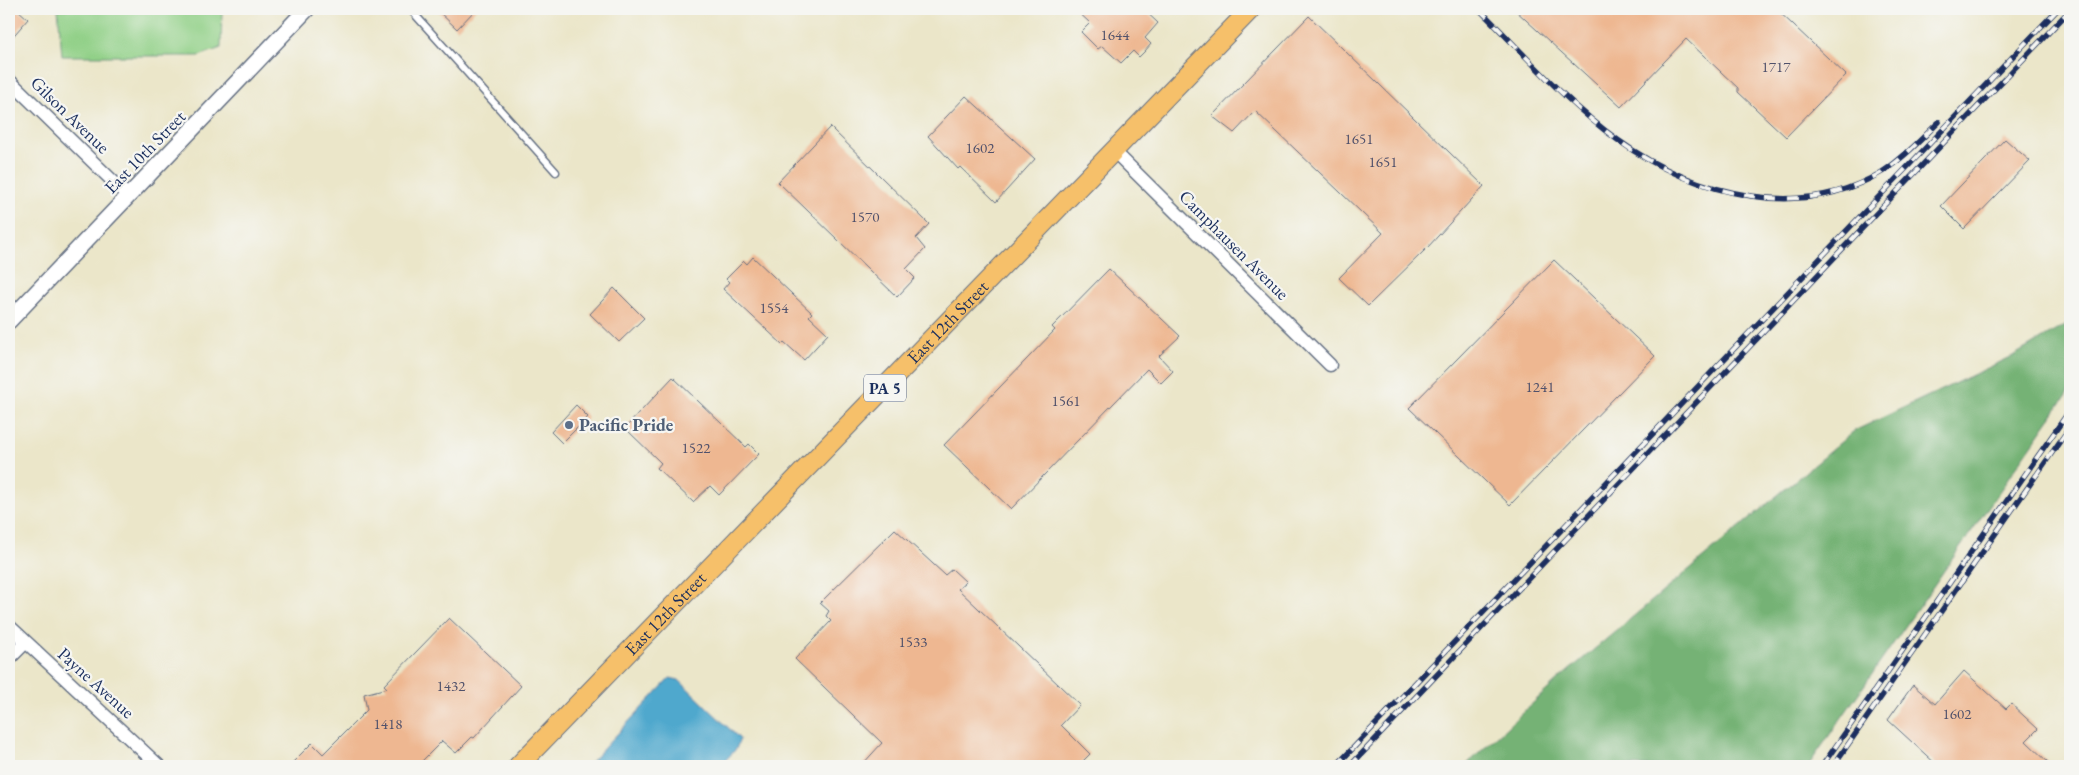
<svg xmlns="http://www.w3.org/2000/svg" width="2079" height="775" viewBox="0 0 2079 775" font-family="'EB Garamond',serif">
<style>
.green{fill:#91d087;stroke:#568072}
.forest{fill:#74b274;stroke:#487069}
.water{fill:#50a8cd;stroke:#366c96}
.building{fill:#eeb791}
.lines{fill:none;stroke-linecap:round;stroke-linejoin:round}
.service-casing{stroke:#646f83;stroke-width:9}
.minor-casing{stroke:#646f83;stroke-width:15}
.tertiary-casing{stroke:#646f83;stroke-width:18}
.primary-casing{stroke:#646f83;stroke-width:21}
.service{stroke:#fff;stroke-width:6}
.minor{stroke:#fff;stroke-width:12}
.tertiary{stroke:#fff;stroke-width:15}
.primary{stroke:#f6c06b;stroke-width:19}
.rail-casing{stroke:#1b2f5e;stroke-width:5.5}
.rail{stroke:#f6f6f2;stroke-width:4;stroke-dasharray:11;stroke-linecap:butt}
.service-dot{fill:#5c6f8a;stroke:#f6f6f2;stroke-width:2}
.labels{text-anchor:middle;stroke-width:4.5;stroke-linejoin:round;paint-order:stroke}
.number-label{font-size:15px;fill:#50516b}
.shield{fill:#f6f6f2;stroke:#5d6b8a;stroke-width:1}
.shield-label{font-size:16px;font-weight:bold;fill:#1b2f5e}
.street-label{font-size:18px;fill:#1b2f5e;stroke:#f6f6f2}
.service-label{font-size:18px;font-weight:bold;fill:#4e5e75;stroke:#f6f6f2;text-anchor:start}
</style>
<rect width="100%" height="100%" fill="#f6f6f2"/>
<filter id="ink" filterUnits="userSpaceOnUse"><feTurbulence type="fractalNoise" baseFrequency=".02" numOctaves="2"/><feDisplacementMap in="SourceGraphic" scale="10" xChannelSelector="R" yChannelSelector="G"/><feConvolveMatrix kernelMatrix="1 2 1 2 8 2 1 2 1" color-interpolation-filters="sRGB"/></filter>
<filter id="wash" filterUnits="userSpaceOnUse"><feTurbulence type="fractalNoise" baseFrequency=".0096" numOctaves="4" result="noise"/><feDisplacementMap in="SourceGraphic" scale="20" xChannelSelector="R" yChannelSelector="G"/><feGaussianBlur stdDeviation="1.12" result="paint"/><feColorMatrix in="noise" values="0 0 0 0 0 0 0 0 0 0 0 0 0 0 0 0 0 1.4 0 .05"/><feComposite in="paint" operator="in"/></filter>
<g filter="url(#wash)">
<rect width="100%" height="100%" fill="#ebe6c9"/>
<path class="green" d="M 58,9 L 222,9 L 221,48 L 199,56 L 62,56 Z"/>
<path class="forest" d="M 2070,322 L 2070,390 L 1808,766 L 1465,766 L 1560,678 L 1854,431 L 2013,356 Z"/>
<path class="water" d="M 670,678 L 679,680 L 740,739 L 736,749 L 720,766 L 587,766 Z"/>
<g id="blocks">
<path class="building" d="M 9,9 L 17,9 L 28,19 L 9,41 Z
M 436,9 L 476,9 L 457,29 Z
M 1075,9 L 1143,9 L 1158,23 L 1145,38 L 1151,44 L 1145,51 L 1139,57 L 1133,51 L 1121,63 L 1102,46 L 1098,49 L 1081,32 L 1090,23 Z
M 1514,9 L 1776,9 L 1846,75 L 1786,137 L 1738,92 L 1738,88 L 1686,39 L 1621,107 Z
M 1309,16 L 1484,186 L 1427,248 L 1368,306 L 1339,278 L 1383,233 L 1255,111 L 1234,133 L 1212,116 Z
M 966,96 L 1035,159 L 996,202 L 960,167 L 958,169 L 928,136 Z
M 830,127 L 929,224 L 916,238 L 925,249 L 906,269 L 915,278 L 897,297 L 778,182 Z
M 2005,139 L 2030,161 L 1964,229 L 1941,206 Z
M 753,257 L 812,313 L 809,316 L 828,334 L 804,360 L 784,342 L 782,344 L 723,289 L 729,282 L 726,279 L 744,261 L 747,264 Z
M 1554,260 L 1655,356 L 1510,505 L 1409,408 Z
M 1109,269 L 1180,336 L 1159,356 L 1173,371 L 1161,383 L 1147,369 L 1011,509 L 944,445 L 1055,330 L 1052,327 Z
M 614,288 L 644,318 L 619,342 L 590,314 Z
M 673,377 L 746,447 L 749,444 L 759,454 L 719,495 L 710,486 L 693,502 L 657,468 L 661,463 L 625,428 Z
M 576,405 L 588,417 L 562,443 L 551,432 Z
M 895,529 L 945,575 L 952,569 L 966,582 L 958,589 L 1080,705 L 1061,725 L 1090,754 L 1078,766 L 861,766 L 882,743 L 795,659 L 831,621 L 826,616 L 829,611 L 820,603 Z
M 449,618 L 521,686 L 474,738 L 472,737 L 456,753 L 442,741 L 417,766 L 289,766 L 312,743 L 323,754 L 367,710 L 364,694 L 387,688 L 384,685 Z
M 1964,671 L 2006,709 L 2011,704 L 2038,729 L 2026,741 L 2052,766 L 1938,766 L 1888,720 L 1913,685 L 1935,704 Z"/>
</g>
</g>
<g filter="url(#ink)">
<use href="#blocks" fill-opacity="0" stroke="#646f83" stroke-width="1"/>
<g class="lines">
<g class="service-casing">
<path id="service" d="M 410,9 L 556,172"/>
</g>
<g class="minor-casing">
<path id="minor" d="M 9,80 L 128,196
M 1114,151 L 1330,365
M 9,626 L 159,766
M 9,659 L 26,642"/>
</g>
<g class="tertiary-casing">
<path id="tertiary" d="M 9,321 L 307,9"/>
</g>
<g class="primary-casing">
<g id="primary">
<path id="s1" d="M 518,766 L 1251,9"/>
</g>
</g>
<use href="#service" class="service"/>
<use href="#minor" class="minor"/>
<use href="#tertiary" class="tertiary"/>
<use href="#primary" class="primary"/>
<g class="rail-casing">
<path id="rail" d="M 1479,9 C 1562,92 1628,177 1751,196 C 1797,203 1842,196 1882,172 C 1903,159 1921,139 1939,122
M 1336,766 L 2058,9
M 1350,766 L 2070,10
M 1822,766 L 2070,410
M 1833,766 L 2070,427"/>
</g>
<use href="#rail" class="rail"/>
</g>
</g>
<circle class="service-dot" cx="569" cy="425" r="5"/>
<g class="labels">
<g class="number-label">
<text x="1115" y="40">1644</text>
<text x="1776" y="72">1717</text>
<text x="1359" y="144">1651</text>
<text x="980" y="153">1602</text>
<text x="1383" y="167">1651</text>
<text x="865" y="222">1570</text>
<text x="774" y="313">1554</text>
<text x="1540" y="392">1241</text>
<text x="1066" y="406">1561</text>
<text x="696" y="453">1522</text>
<text x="913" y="647">1533</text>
<text x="451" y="691">1432</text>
<text x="1957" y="719">1602</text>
<text x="388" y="729">1418</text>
</g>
<rect class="shield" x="864" y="374.5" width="42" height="27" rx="4"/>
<g class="shield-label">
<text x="885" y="394">PA 5</text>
</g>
<g class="street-label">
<text transform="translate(70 115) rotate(44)" y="6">Gilson Avenue</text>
<text transform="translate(145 152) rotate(-46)" y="6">East 10th Street</text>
<text transform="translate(1234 245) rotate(45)" y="6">Camphausen Avenue</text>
<text dy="6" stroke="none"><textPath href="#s1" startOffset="618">East 12th Street</textPath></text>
<text dy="6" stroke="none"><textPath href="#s1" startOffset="212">East 12th Street</textPath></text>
<text transform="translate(96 683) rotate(42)" y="6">Payne Avenue</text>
</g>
<g class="service-label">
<text x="579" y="431">Pacific Pride</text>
</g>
</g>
<rect width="2079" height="775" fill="none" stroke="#f6f6f2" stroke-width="30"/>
</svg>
